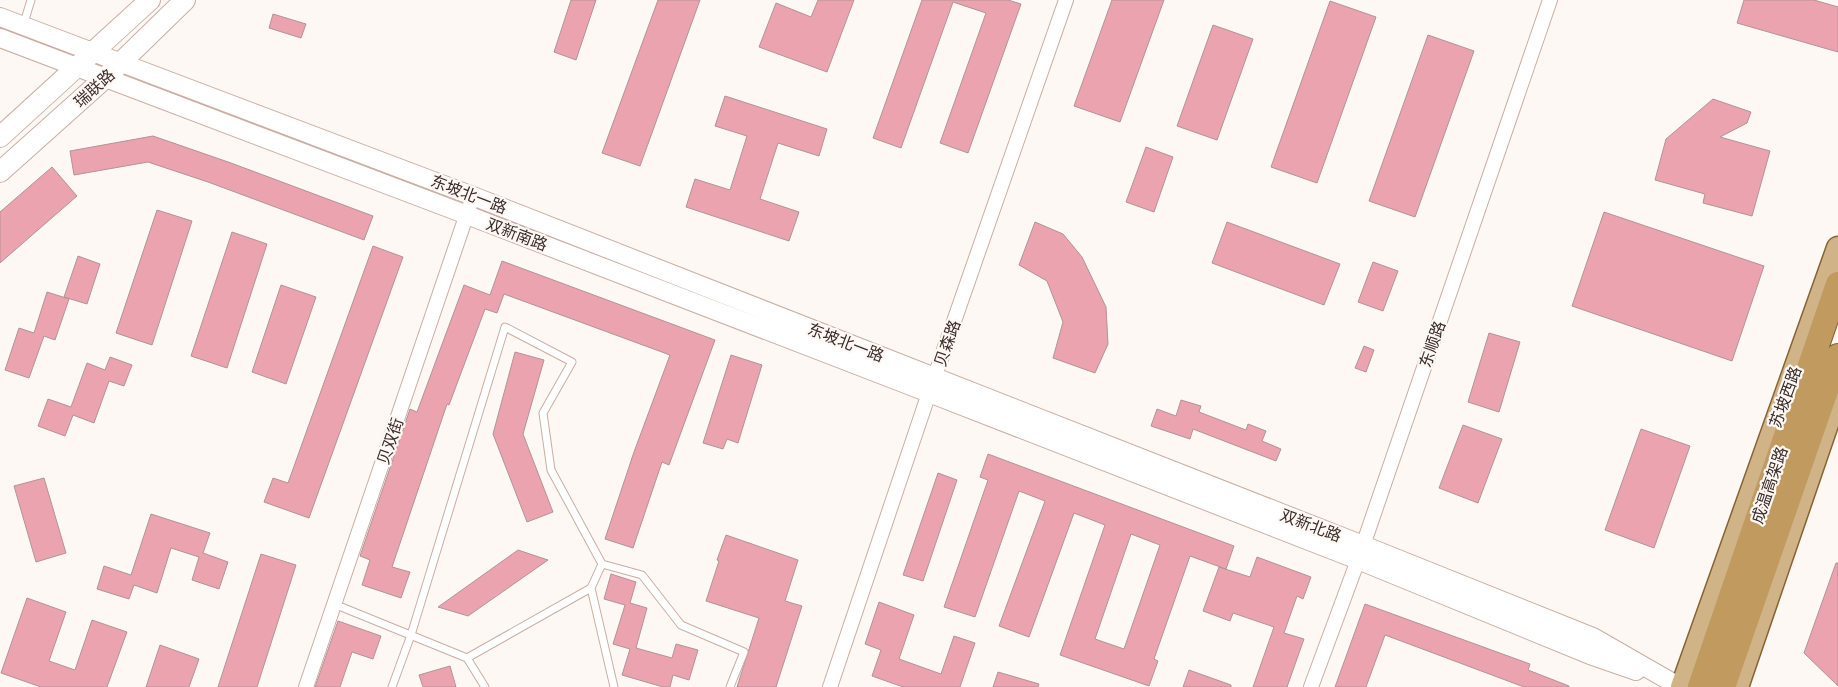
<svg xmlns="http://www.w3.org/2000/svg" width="1838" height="687" viewBox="0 0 1838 687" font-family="Rubik,'Noto Sans SC',sans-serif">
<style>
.building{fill:#eaa3af;stroke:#b29398;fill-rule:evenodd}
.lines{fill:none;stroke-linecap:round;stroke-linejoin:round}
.service-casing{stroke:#cbaea3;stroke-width:9}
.minor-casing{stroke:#cbaea3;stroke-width:16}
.tertiary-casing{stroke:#cbaea3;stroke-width:20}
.secondary-casing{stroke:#cbaea3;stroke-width:22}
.primary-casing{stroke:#866332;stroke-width:25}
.trunk-casing{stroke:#866332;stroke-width:26}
.service{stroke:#fff;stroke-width:7}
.minor{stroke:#fff;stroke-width:14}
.tertiary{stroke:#fff;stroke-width:18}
.secondary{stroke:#fff;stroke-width:20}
.primary{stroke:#d0b387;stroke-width:22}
.trunk{stroke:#c09a5f;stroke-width:24}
.labels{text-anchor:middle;stroke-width:4.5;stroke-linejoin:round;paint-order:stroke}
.street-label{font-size:16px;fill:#392d29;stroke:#fef8f5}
</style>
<rect width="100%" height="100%" fill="#fef8f5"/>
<path class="building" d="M 571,0 L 596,0 L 576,60 L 554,52 Z
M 658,0 L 700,0 L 640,166 L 602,153 Z
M 818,0 L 854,0 L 827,72 L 759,47 L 776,3 L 811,17 Z
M 922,0 L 1008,0 L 1021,4 L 968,153 L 940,143 L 986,13 L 953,2 L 901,148 L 873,138 Z
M 1112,0 L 1164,0 L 1120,122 L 1074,106 Z
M 1744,0 L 1814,0 L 1838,7 L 1838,52 L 1737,23 Z
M 1330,1 L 1376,17 L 1317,183 L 1271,167 Z
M 273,14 L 306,24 L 301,38 L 269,28 Z
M 1213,25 L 1253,39 L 1217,140 L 1177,126 Z
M 1428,35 L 1474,51 L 1415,217 L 1369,201 Z
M 725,96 L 827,129 L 819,156 L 778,143 L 760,199 L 799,212 L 789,241 L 686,207 L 695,179 L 730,190 L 747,136 L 715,126 Z
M 1713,99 L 1751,112 L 1747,123 L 1720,137 L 1770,151 L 1752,216 L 1703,203 L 1705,194 L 1655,180 L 1666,139 Z
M 153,136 L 231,163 L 373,216 L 364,240 L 208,182 L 148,162 L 74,175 L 70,151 Z
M 1146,147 L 1173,157 L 1154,212 L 1126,202 Z
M 52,167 L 77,196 L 0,263 L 0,212 Z
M 157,210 L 192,221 L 152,345 L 116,333 Z
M 1604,212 L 1764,266 L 1732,361 L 1572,306 Z
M 1035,222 L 1063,234 L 1082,257 L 1106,307 L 1108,344 L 1095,373 L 1053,358 L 1063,322 L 1047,281 L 1019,265 Z
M 1227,222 L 1340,264 L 1324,305 L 1212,263 Z
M 232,232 L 267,244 L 227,368 L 191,356 Z
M 373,246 L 403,257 L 309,518 L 264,502 L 273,478 L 288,483 Z
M 78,256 L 100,264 L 87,304 L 64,297 Z
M 502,261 L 715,340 L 669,465 L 662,462 L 633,548 L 605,539 L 634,452 L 670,355 L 504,294 L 497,313 L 485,309 L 449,405 L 447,404 L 392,567 L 410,572 L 401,598 L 362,585 L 370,560 L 360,556 L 410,409 L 417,412 L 464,285 L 490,295 Z
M 1373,262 L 1398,271 L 1383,311 L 1358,302 Z
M 281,285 L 316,297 L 286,384 L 252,372 Z
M 47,292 L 69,299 L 55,340 L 44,336 L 29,378 L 5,370 L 19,328 L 34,333 Z
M 1489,333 L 1520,342 L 1499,412 L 1468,402 Z
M 1364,346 L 1374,350 L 1366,372 L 1355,368 Z
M 515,352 L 544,360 L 523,434 L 553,512 L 527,522 L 493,434 Z
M 731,355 L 762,365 L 738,443 L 727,439 L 723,449 L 703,443 Z
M 110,357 L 132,365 L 124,386 L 109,381 L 94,423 L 73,415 L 65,436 L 38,426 L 48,399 L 71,407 L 87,363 L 105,370 Z
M 1181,400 L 1201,406 L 1199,412 L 1246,430 L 1248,424 L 1266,431 L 1262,441 L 1281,449 L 1276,461 L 1193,429 L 1190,439 L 1151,426 L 1157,409 L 1176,416 Z
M 1463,425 L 1502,439 L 1478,503 L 1439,488 Z
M 1641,429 L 1690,446 L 1654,548 L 1605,530 Z
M 988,454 L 1234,546 L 1226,569 L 1190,556 L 1154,659 L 1158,661 L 1149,686 L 1060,655 L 1105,525 L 1074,513 L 1029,637 L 999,626 L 1045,501 L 1019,491 L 975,617 L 944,607 L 988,480 L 980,477 ZM 1131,534 L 1160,545 L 1124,649 L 1095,639 Z
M 938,473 L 957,480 L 923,581 L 903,575 Z
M 44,478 L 66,553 L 36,562 L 14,486 Z
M 151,514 L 210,533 L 203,553 L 228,562 L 219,589 L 192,580 L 199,557 L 171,548 L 157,593 L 134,585 L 129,599 L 97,589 L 104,566 L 131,575 Z
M 726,535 L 798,560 L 785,601 L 802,606 L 776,687 L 737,687 L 759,618 L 706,601 L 719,561 L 717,560 Z
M 518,550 L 548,560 L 468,616 L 438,607 Z
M 261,554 L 296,565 L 257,687 L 218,687 Z
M 1257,557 L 1311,577 L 1303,599 L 1297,596 L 1284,633 L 1304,639 L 1287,687 L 1253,687 L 1274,627 L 1233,613 L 1230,621 L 1203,611 L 1219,567 L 1250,577 Z
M 1836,563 L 1838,563 L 1838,686 L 1804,653 Z
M 611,574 L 636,582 L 630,603 L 647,608 L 636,648 L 672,658 L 676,644 L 698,650 L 689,680 L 673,675 L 670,687 L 663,687 L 622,675 L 630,649 L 613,644 L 625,605 L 604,599 Z
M 27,598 L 66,612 L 49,661 L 75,670 L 92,620 L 127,632 L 107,687 L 41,687 L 1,673 Z
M 879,602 L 914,615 L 899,659 L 941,674 L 954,636 L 975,643 L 960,687 L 903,687 L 872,676 L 881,650 L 865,644 Z
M 1365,604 L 1530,664 L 1528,670 L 1569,686 L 1569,687 L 1524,687 L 1385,635 L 1366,687 L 1335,687 Z
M 338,621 L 381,636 L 373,659 L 352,652 L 340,687 L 315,687 Z
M 160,645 L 199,659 L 189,687 L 146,687 Z
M 450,666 L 456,687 L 423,687 L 419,675 Z
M 1189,670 L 1231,685 L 1231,687 L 1183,687 Z
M 998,672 L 1039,684 L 1038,687 L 993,687 Z"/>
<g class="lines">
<g class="service-casing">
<path id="service" d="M 23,26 L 31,0
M 591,588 L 602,564
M 334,604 L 467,658 L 591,588 L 614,687
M 467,658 L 485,687
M 392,687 L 411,635 L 505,327 L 572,362 L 543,413 L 551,470 L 602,564 L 642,575 L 681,625 L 744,652 L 730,687"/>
</g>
<g class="minor-casing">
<path id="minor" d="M 306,687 L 473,196
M 830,687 L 929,393 L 1066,0
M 1311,687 L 1358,560 L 1550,0"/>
</g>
<g class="tertiary-casing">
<path id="tertiary" d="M 0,17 L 473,196 L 1363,545 L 1593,637 L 1680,687
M 0,38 L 467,215 L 929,393 L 1358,560 L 1590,655 L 1636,671"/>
</g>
<g class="secondary-casing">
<path id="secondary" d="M 0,137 L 150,0
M 0,172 L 105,78 L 185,0"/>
</g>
<g class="primary-casing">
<path id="primary" d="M 1682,687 L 1838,248
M 1737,687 L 1838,392"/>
</g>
<g class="trunk-casing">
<path id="trunk" d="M 1700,687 L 1838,284
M 1723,687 L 1838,356"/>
</g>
<use href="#service" class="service"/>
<use href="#minor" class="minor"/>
<use href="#tertiary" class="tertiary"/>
<use href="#secondary" class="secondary"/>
<use href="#primary" class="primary"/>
<use href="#trunk" class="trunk"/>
</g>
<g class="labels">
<g class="street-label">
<text transform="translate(94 88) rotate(-42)" y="6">瑞联路</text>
<text transform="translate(469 194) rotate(21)" y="6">东坡北一路</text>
<text transform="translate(517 234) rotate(21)" y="6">双新南路</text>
<text transform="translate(846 342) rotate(21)" y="6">东坡北一路</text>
<text transform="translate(947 343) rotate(-71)" y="6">贝森路</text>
<text transform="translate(1432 344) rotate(-71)" y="6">东顺路</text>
<text transform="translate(1785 397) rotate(-70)" y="6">苏坡西路</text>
<text transform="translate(390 441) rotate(-71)" y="6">贝双街</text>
<text transform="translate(1769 485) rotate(-71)" y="6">成温高架路</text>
<text transform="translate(1311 525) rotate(21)" y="6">双新北路</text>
</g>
</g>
</svg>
